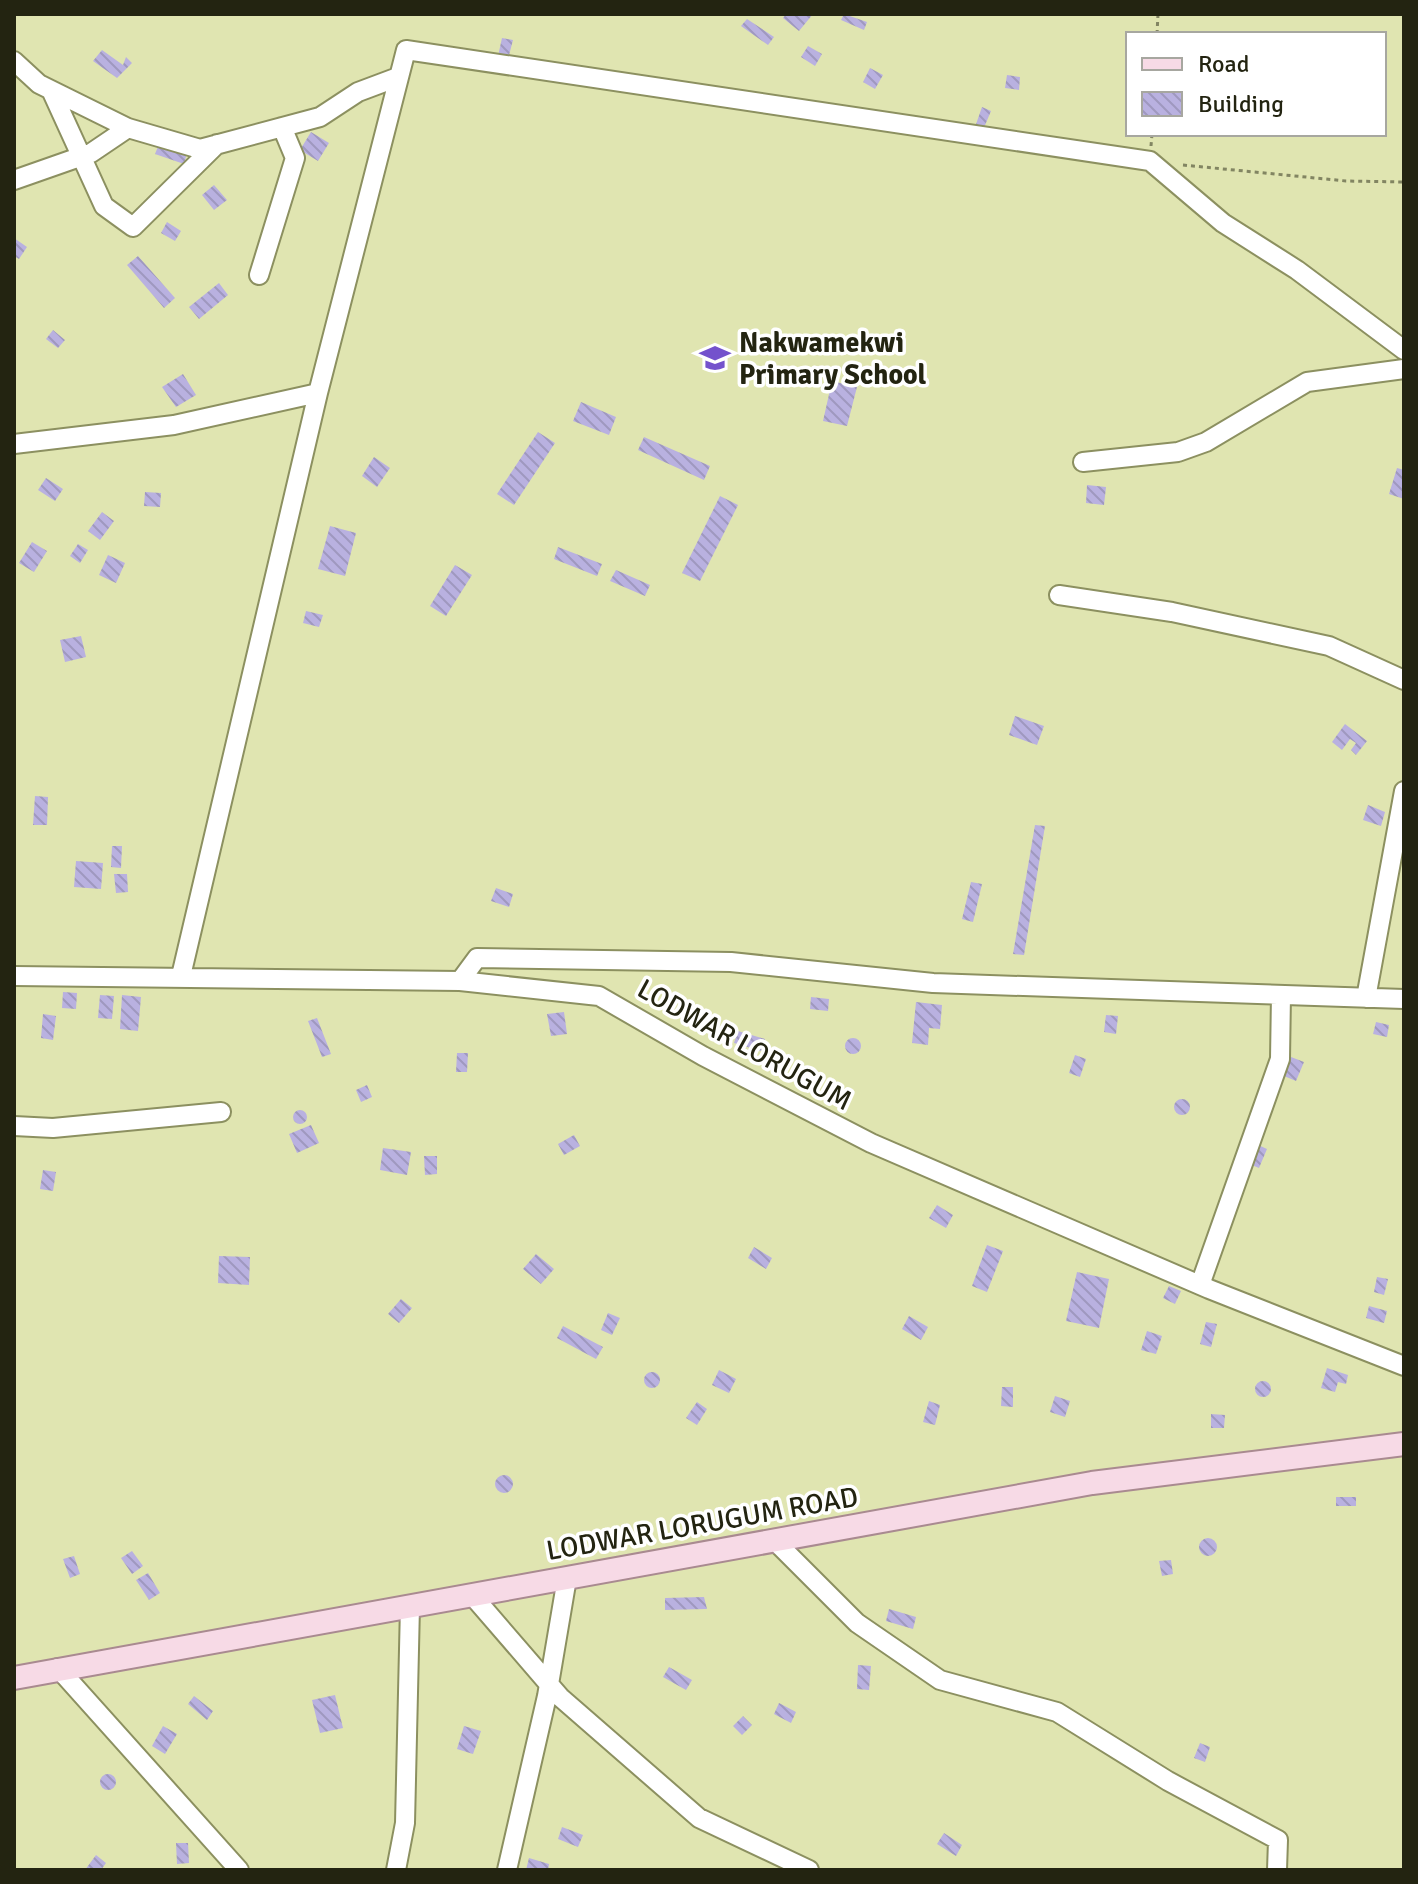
<svg xmlns="http://www.w3.org/2000/svg" width="1418" height="1884" viewBox="0 0 1418 1884" font-family="Signika,sans-serif">
<style>
.building{fill:url(#building-back-hatch)}
.lines{fill:none;stroke-linecap:round;stroke-linejoin:round}
.minor-casing{stroke:#8c9060;stroke-width:22}
.major-casing{stroke:#a98a90;stroke-width:26}
.path{stroke:#828562;stroke-width:3;stroke-dasharray:4 4;stroke-linecap:butt}
.minor{stroke:#fff;stroke-width:18}
.major{stroke:#f7dae6;stroke-width:22}
.labels{text-anchor:middle;stroke-width:7;stroke-linejoin:round;paint-order:stroke}
.poi-label{font-size:28px;font-weight:bold;fill:#232411;stroke:#fff;text-anchor:start}
.street-label{font-size:28px;fill:#232411;stroke:#fff}
</style>
<defs>
<pattern id="building-back-hatch" width="6" height="6" patternUnits="userSpaceOnUse" patternTransform="scale(2)"><rect width="6" height="6" fill="#b9b1e0"/><path d="M-1 5l2 2M0 0l6 6M5-1l2 2" fill="none" stroke="#9f98bf"/></pattern>
</defs>
<rect width="100%" height="100%" fill="#e0e5b1"/>
<path class="building" d="M 786,14 L 813,14 L 799,31 L 783,18 Z
M 844,14 L 867,22 L 864,30 L 841,20 Z
M 747,19 L 774,37 L 768,45 L 741,26 Z
M 502,38 L 513,40 L 508,59 L 498,56 Z
M 808,46 L 822,54 L 815,66 L 801,57 Z
M 102,50 L 123,65 L 126,57 L 132,63 L 117,78 L 93,61 Z
M 870,68 L 883,75 L 875,89 L 863,82 Z
M 1007,75 L 1020,77 L 1019,90 L 1005,88 Z
M 982,107 L 991,111 L 983,130 L 975,127 Z
M 311,132 L 329,143 L 318,161 L 300,150 Z
M 161,139 L 188,149 L 184,164 L 155,154 Z
M 214,185 L 227,200 L 214,210 L 202,195 Z
M 167,222 L 181,231 L 175,241 L 161,233 Z
M 14,238 L 27,247 L 19,259 L 14,256 Z
M 138,256 L 175,298 L 164,308 L 127,265 Z
M 219,283 L 228,295 L 199,319 L 189,307 Z
M 53,330 L 65,340 L 58,348 L 46,339 Z
M 183,374 L 196,395 L 176,407 L 162,387 Z
M 832,381 L 857,387 L 847,426 L 823,421 Z
M 581,402 L 616,417 L 609,435 L 573,421 Z
M 538,432 L 555,443 L 514,505 L 497,494 Z
M 644,437 L 710,466 L 704,480 L 638,450 Z
M 374,457 L 390,468 L 377,487 L 362,476 Z
M 1397,468 L 1404,470 L 1404,499 L 1389,494 Z
M 46,478 L 63,489 L 55,501 L 38,490 Z
M 1087,485 L 1106,487 L 1104,505 L 1086,503 Z
M 145,492 L 161,493 L 160,507 L 144,506 Z
M 720,496 L 738,505 L 700,581 L 682,573 Z
M 102,512 L 114,521 L 100,540 L 88,531 Z
M 330,526 L 356,533 L 345,576 L 318,569 Z
M 32,542 L 47,551 L 34,572 L 19,563 Z
M 78,544 L 88,550 L 80,563 L 70,556 Z
M 558,547 L 602,564 L 597,576 L 554,559 Z
M 108,555 L 125,563 L 116,583 L 99,575 Z
M 455,565 L 472,575 L 446,616 L 430,606 Z
M 616,570 L 650,585 L 645,596 L 610,581 Z
M 306,611 L 323,615 L 319,627 L 303,623 Z
M 81,636 L 86,657 L 65,662 L 60,640 Z
M 1015,716 L 1044,726 L 1037,745 L 1009,735 Z
M 1345,724 L 1367,741 L 1356,755 L 1351,750 L 1356,743 L 1350,739 L 1342,750 L 1332,742 Z
M 35,796 L 48,797 L 47,825 L 33,825 Z
M 1368,805 L 1385,812 L 1381,826 L 1363,820 Z
M 1035,825 L 1045,826 L 1024,955 L 1013,954 Z
M 112,846 L 122,846 L 121,868 L 111,867 Z
M 76,861 L 103,863 L 101,889 L 74,887 Z
M 114,874 L 127,874 L 128,892 L 116,893 Z
M 971,882 L 982,884 L 973,922 L 962,919 Z
M 496,888 L 513,894 L 509,907 L 491,901 Z
M 63,992 L 77,993 L 76,1009 L 62,1008 Z
M 100,995 L 114,996 L 112,1019 L 98,1018 Z
M 122,995 L 141,997 L 138,1031 L 120,1029 Z
M 811,997 L 829,999 L 828,1011 L 810,1009 Z
M 916,1002 L 942,1005 L 940,1029 L 929,1028 L 928,1045 L 912,1043 Z
M 564,1012 L 567,1034 L 551,1036 L 547,1014 Z
M 43,1014 L 56,1016 L 53,1040 L 41,1038 Z
M 1106,1015 L 1118,1016 L 1116,1034 L 1104,1032 Z
M 317,1018 L 331,1054 L 322,1057 L 308,1021 Z
M 1376,1022 L 1389,1025 L 1387,1037 L 1373,1034 Z
M 738,1031 L 765,1039 L 761,1051 L 734,1043 Z
M845 1046a8 8 0 1 1 16 0a8 8 0 1 1-16 0Z
M 457,1053 L 468,1053 L 467,1072 L 456,1072 Z
M 1075,1055 L 1086,1059 L 1080,1077 L 1069,1073 Z
M 1291,1057 L 1304,1062 L 1296,1081 L 1284,1076 Z
M 367,1085 L 372,1097 L 361,1102 L 356,1090 Z
M1174 1107a8 8 0 1 1 16 0a8 8 0 1 1-16 0Z
M293 1117a7 7 0 1 1 14 0a7 7 0 1 1-14 0Z
M 311,1125 L 319,1143 L 297,1153 L 289,1134 Z
M 574,1135 L 580,1146 L 564,1155 L 558,1144 Z
M 1256,1144 L 1267,1149 L 1259,1168 L 1247,1163 Z
M 383,1148 L 411,1152 L 407,1175 L 380,1170 Z
M 424,1156 L 437,1156 L 437,1174 L 425,1175 Z
M 43,1170 L 56,1172 L 53,1191 L 40,1189 Z
M 937,1205 L 953,1215 L 946,1228 L 929,1218 Z
M 987,1245 L 1003,1251 L 987,1292 L 972,1286 Z
M 754,1247 L 772,1258 L 766,1269 L 748,1258 Z
M 536,1254 L 554,1269 L 541,1284 L 523,1269 Z
M 219,1256 L 250,1257 L 249,1285 L 218,1283 Z
M 1077,1272 L 1109,1279 L 1099,1328 L 1066,1321 Z
M 1377,1277 L 1388,1279 L 1384,1295 L 1374,1292 Z
M 1169,1286 L 1181,1291 L 1175,1304 L 1163,1298 Z
M 401,1299 L 412,1308 L 399,1323 L 388,1314 Z
M 1369,1306 L 1387,1311 L 1384,1323 L 1366,1318 Z
M 608,1313 L 620,1318 L 612,1335 L 601,1330 Z
M 909,1316 L 928,1327 L 921,1340 L 902,1329 Z
M 1206,1322 L 1217,1324 L 1211,1347 L 1200,1344 Z
M 563,1326 L 603,1347 L 596,1359 L 557,1338 Z
M 1147,1331 L 1162,1336 L 1156,1354 L 1141,1350 Z
M 1327,1368 L 1348,1375 L 1346,1384 L 1338,1382 L 1335,1392 L 1321,1388 Z
M 719,1370 L 736,1379 L 729,1393 L 712,1385 Z
M644 1380a8 8 0 1 1 16 0a8 8 0 1 1-16 0Z
M1255 1389a8 8 0 1 1 16 0a8 8 0 1 1-16 0Z
M 1002,1387 L 1013,1387 L 1013,1407 L 1001,1406 Z
M 1055,1396 L 1070,1401 L 1065,1417 L 1050,1412 Z
M 929,1401 L 940,1405 L 935,1425 L 923,1422 Z
M 697,1402 L 707,1409 L 697,1425 L 686,1418 Z
M 1211,1414 L 1225,1415 L 1224,1428 L 1211,1428 Z
M495 1484a9 9 0 1 1 18 0a9 9 0 1 1-18 0Z
M 1336,1497 L 1356,1497 L 1356,1506 L 1336,1506 Z
M1199 1547a9 9 0 1 1 18 0a9 9 0 1 1-18 0Z
M 132,1551 L 143,1566 L 132,1574 L 121,1558 Z
M 74,1556 L 80,1574 L 70,1578 L 63,1559 Z
M 1171,1560 L 1173,1574 L 1162,1576 L 1159,1561 Z
M 148,1573 L 160,1593 L 149,1600 L 136,1580 Z
M 704,1597 L 707,1609 L 665,1610 L 665,1598 Z
M 889,1609 L 916,1617 L 913,1629 L 886,1621 Z
M 858,1665 L 871,1666 L 869,1690 L 857,1689 Z
M 669,1667 L 692,1680 L 686,1690 L 663,1677 Z
M 335,1695 L 343,1728 L 320,1733 L 312,1700 Z
M 194,1696 L 213,1711 L 207,1720 L 188,1704 Z
M 779,1703 L 796,1712 L 791,1723 L 774,1714 Z
M 743,1716 L 752,1725 L 742,1735 L 733,1726 Z
M 163,1726 L 177,1734 L 165,1754 L 152,1746 Z
M 464,1726 L 481,1731 L 473,1754 L 457,1749 Z
M 1200,1743 L 1210,1747 L 1205,1762 L 1194,1758 Z
M100 1782a8 8 0 1 1 16 0a8 8 0 1 1-16 0Z
M 562,1827 L 583,1835 L 578,1847 L 558,1839 Z
M 944,1833 L 962,1845 L 956,1856 L 937,1844 Z
M 176,1843 L 188,1843 L 189,1863 L 177,1864 Z
M 96,1855 L 106,1863 L 101,1870 L 85,1870 Z
M 529,1858 L 549,1864 L 548,1870 L 526,1870 Z"/>
<g class="lines">
<g class="minor-casing">
<path id="minor" d="M 14,61 L 39,84 L 128,128 L 200,149 L 320,117 L 358,92 L 398,77
M 51,90 L 104,206 L 133,227 L 217,144
M 14,180 L 91,153 L 128,128
M 259,275 L 295,158 L 282,127
M 14,444 L 174,425 L 318,393
M 1083,462 L 1178,452 L 1206,442 L 1307,382 L 1404,369
M 1059,595 L 1172,612 L 1329,646 L 1404,680
M 14,976 L 460,981 L 599,996 L 703,1056 L 871,1143 L 1209,1289 L 1404,1366
M 181,976 L 318,393 L 406,50 L 1150,161 L 1223,223 L 1297,270 L 1404,350
M 460,981 L 477,958 L 731,962 L 933,983 L 1404,999
M 1366,998 L 1404,791
M 14,1126 L 53,1128 L 221,1112
M 1200,1285 L 1280,1059 L 1281,995
M 775,1541 L 857,1623 L 940,1680 L 1057,1712 L 1168,1781 L 1278,1840 L 1277,1870
M 472,1595 L 560,1697 L 699,1818 L 809,1870
M 58,1668 L 239,1870
M 396,1870 L 405,1823 L 410,1606
M 507,1870 L 547,1696 L 567,1578"/>
</g>
<g class="major-casing">
<path id="major" d="M 14,1678 L 1092,1483 L 1404,1444"/>
</g>
<path class="path" d="M 1157,34 L 1158,14
M 1151,146 L 1152,134
M 1183,165 L 1346,181 L 1404,182"/>
<use href="#minor" class="minor"/>
<use href="#major" class="major"/>
</g>
<defs>
<g id="school-bare" transform="scale(2.4)"><path d="M0-5L7-2L0 1L-7-2ZM-4 1L0 2.5L4 1V4Q0 6-4 4Z" fill="#7452cc" stroke="#fff" stroke-width="2.5" paint-order="stroke"/></g>
</defs>
<g fill-rule="evenodd">
<use href="#school-bare" x="715" y="358"/>
</g>
<g class="labels">
<g class="poi-label">
<text x="739" y="352">Nakwamekwi<tspan x="739" dy="32">Primary School</tspan></text>
</g>
<g class="street-label">
<text transform="translate(745 1044) rotate(29)" y="10">LODWAR LORUGUM</text>
<text transform="translate(702 1523) rotate(-10)" y="10">LODWAR LORUGUM ROAD</text>
</g>
</g>
<rect width="1418" height="1884" fill="none" stroke="#232411" stroke-width="32"/>
<rect x="1126" y="32" width="260" height="104" fill="#ffffff" stroke="#a7a7a0" stroke-width="2"/>
<rect x="1142" y="58" width="40" height="12" fill="#f7dae6" stroke="#a7a7a0" stroke-width="2"/>
<text x="1198" y="72" font-size="24" fill="#232411">Road</text>
<rect x="1142" y="92" width="40" height="24" fill="url(#building-back-hatch)" stroke="#a7a7a0" stroke-width="2"/>
<text x="1198" y="112" font-size="24" fill="#232411">Building</text>
</svg>
